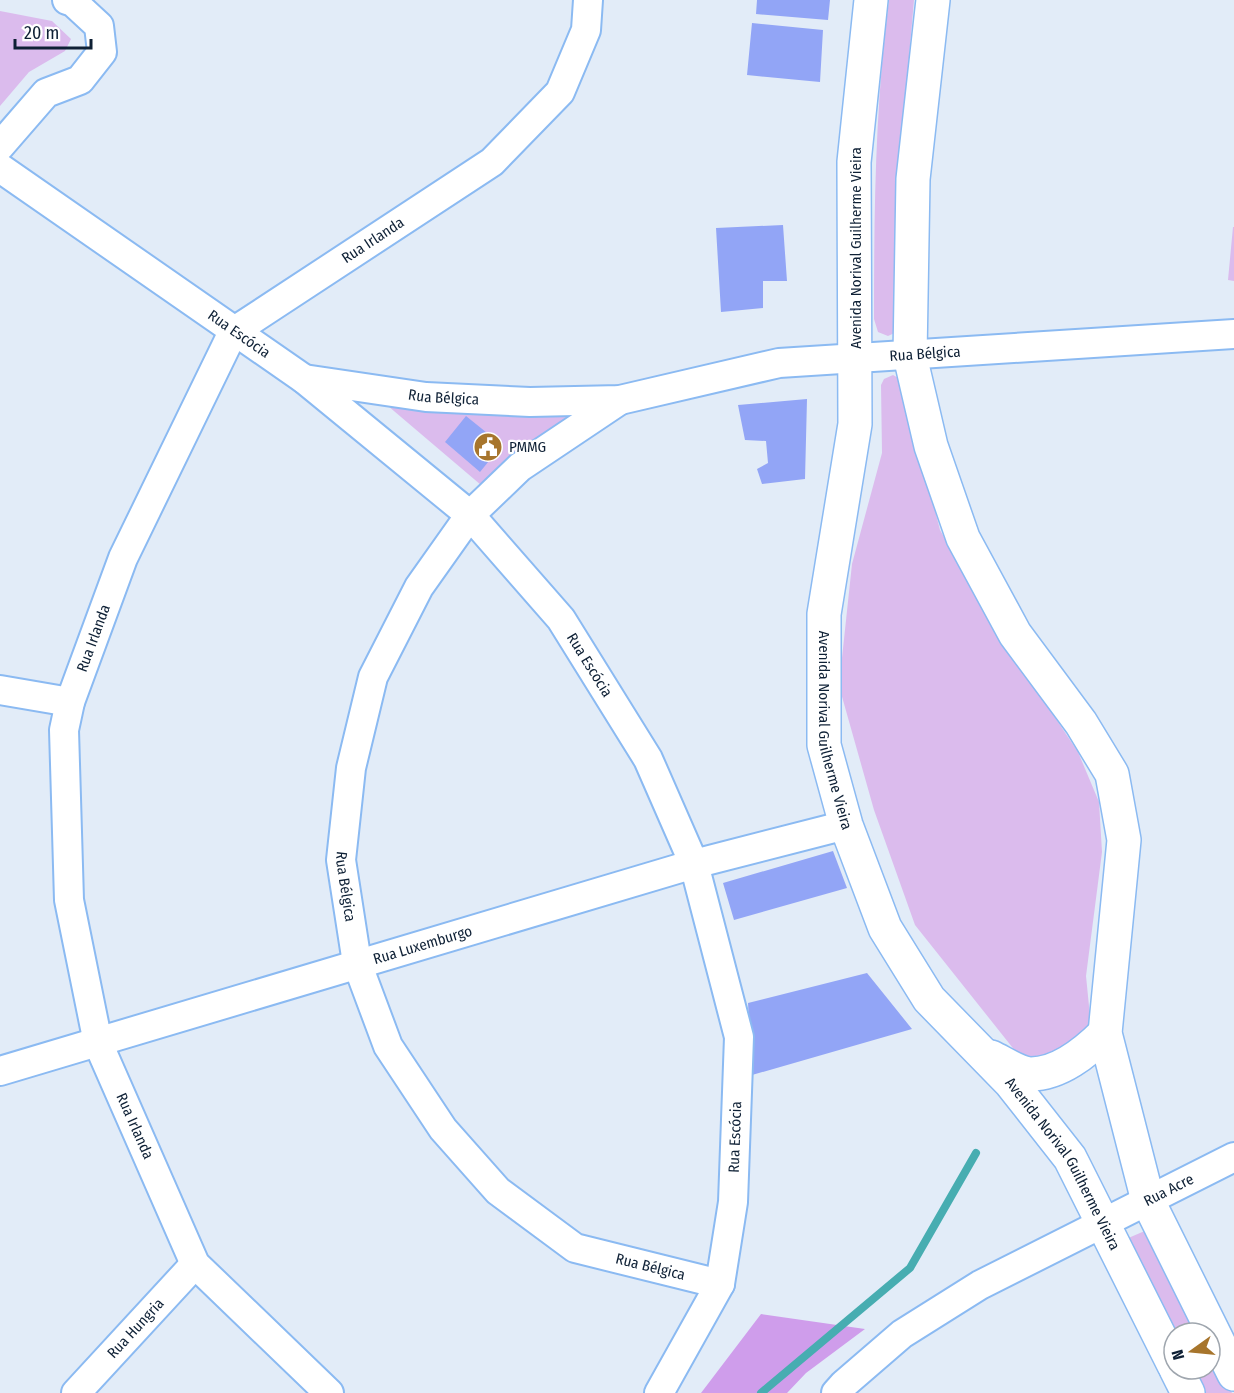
<svg xmlns="http://www.w3.org/2000/svg" width="1234" height="1393" viewBox="0 0 1234 1393" font-family="'Fira Sans Condensed',sans-serif">
<style>
.green{fill:#dbbbed}
.forest{fill:#cf9deb}
.lines{fill:none;stroke-linecap:round;stroke-linejoin:round}
.stream{stroke:#47adb1;stroke-width:8}
.building{fill:#92a5f6}
.minor-casing{stroke:#8bbaf2;stroke-width:32}
.tertiary-casing{stroke:#8bbaf2;stroke-width:36}
.minor{stroke:#fff;stroke-width:28}
.tertiary{stroke:#fff;stroke-width:33}
.labels{text-anchor:middle;stroke-width:4.5;stroke-linejoin:round;paint-order:stroke}
.street-label{font-size:15px;fill:#0e2035;stroke:#fff}
.poi-label{font-size:15px;fill:#0e2035;stroke:#fff;text-anchor:start}
</style>
<rect width="100%" height="100%" fill="#e2ecf8"/>
<path class="green" d="M 889,0 L 914,0 L 896,208 L 899,331 L 888,336 L 878,332 L 874,319 C 874,212 875,106 889,0 Z
M 0,11 L 52,21 L 71,39 L 65,51 L 29,72 L 0,106 Z
M 1233,227 L 1234,227 L 1234,281 L 1228,280 Z
M 893,375 L 902,380 L 940,530 L 996,629 L 1078,752 L 1099,802 L 1102,852 L 1086,976 L 1091,1026 C 1066,1053 1057,1059 1020,1057 L 915,925 L 874,810 L 839,686 L 852,564 L 882,453 L 881,385 L 884,379 Z
M 381,400 L 574,413 L 481,485 Z
M 1147,1230 L 1201,1333 L 1174,1333 L 1126,1239 Z
M 1210,1351 L 1232,1393 L 1202,1393 L 1190,1369 L 1210,1369 Z"/>
<path class="forest" d="M 761,1314 L 865,1329 L 806,1373 L 787,1393 L 701,1393 Z"/>
<g class="lines">
<path class="stream" d="M 761,1393 L 910,1268 L 976,1153"/>
</g>
<path class="building" d="M 757,0 L 830,0 L 828,20 L 756,14 Z
M 752,23 L 823,30 L 820,82 L 747,75 Z
M 783,225 L 787,281 L 763,281 L 763,308 L 721,312 L 716,228 Z
M 807,399 L 805,479 L 762,484 L 757,469 L 768,463 L 766,441 L 745,440 L 738,405 Z
M 466,416 L 502,445 L 480,472 L 445,442 Z
M 833,851 L 847,888 L 734,920 L 723,883 Z
M 867,973 L 912,1029 L 752,1075 L 748,1003 Z"/>
<g class="lines">
<g class="minor-casing">
<g id="minor">
<path d="M 0,146 L 46,93 L 80,80 L 102,52 L 99,26 L 73,2 L 67,0"/>
<path id="s1" d="M 0,168 L 304,379 L 470,515 L 561,619 L 648,759 L 694,864 L 739,1037 L 733,1202 L 720,1284 L 659,1393"/>
<path id="s2" d="M 304,379 L 426,397 L 530,402 L 620,400 L 779,363 L 1234,334"/>
<path id="s3" d="M 620,400 L 520,467 L 470,515 L 419,587 L 373,677 L 351,768 L 341,860 L 357,963 L 388,1046 L 443,1129 L 498,1191 L 575,1248 L 720,1284"/>
<path d="M 0,690 L 70,702"/>
<path id="s4" d="M 0,1071 L 694,864 L 846,825"/>
<path id="s5" d="M 76,1393 L 195,1264"/>
<path id="s6" d="M 329,1393 L 195,1264 L 98,1043 L 69,900 L 64,730 L 70,702 L 123,558 L 233,332 L 492,162 L 560,92 L 586,30 L 588,0"/>
<path id="s7" d="M 836,1393 L 844,1384 L 902,1334 L 980,1285 L 1234,1157"/>
</g>
</g>
<g class="tertiary-casing">
<g id="tertiary">
<path id="s8" d="M 871,0 L 854,162 L 855,424 L 824,614 L 824,745 L 846,825 L 885,928 L 929,999 L 1011,1083 L 1070,1158 L 1174,1365"/>
<path d="M 933,0 L 913,179 L 910,356 L 931,446 L 963,538 L 1015,634 L 1081,723 L 1112,774 L 1124,840 L 1105,1033 L 1148,1201 L 1234,1374"/>
<path d="M 991,1057 C 1002,1062 1019,1074 1031,1074 C 1060,1074 1086,1052 1105,1033"/>
<path d="M 1176,1369 L 1188,1393"/>
</g>
</g>
<use href="#minor" class="minor"/>
<use href="#tertiary" class="tertiary"/>
</g>
<defs>
<g id="civic-disc" transform="scale(1.5)"><circle r="9.5" fill="#a7752c" stroke="#fff"/><path d="M-.6-6.5H3V-4.5H.6V-3L4-1V1h2V6H-6V1h2V-1L-.6-3ZM-1.2 2.5V6h2.4V2.5Z" fill="#fff"/></g>
</defs>
<g fill-rule="evenodd">
<use href="#civic-disc" x="488" y="447"/>
</g>
<g class="labels">
<g class="street-label">
<text dy="5" stroke="none"><textPath href="#s6" startOffset="1344">Rua Irlanda</textPath></text>
<text transform="translate(856 248) rotate(-90)" y="5">Avenida Norival Guilherme Vieira</text>
<text dy="5" stroke="none"><textPath href="#s1" startOffset="291">Rua Escócia</textPath></text>
<text dy="5" stroke="none"><textPath href="#s2" startOffset="627">Rua Bélgica</textPath></text>
<text dy="5" stroke="none"><textPath href="#s2" startOffset="141">Rua Bélgica</textPath></text>
<text dy="5" stroke="none"><textPath href="#s6" startOffset="840">Rua Irlanda</textPath></text>
<text dy="5" stroke="none"><textPath href="#s1" startOffset="777">Rua Escócia</textPath></text>
<text dy="5" stroke="none"><textPath href="#s8" startOffset="735">Avenida Norival Guilherme Vieira</textPath></text>
<text dy="5" stroke="none"><textPath href="#s3" startOffset="592">Rua Bélgica</textPath></text>
<text dy="5" stroke="none"><textPath href="#s4" startOffset="441">Rua Luxemburgo</textPath></text>
<text transform="translate(135 1126) rotate(66)" y="5">Rua Irlanda</text>
<text transform="translate(735 1137) rotate(-88)" y="5">Rua Escócia</text>
<text dy="5" stroke="none"><textPath href="#s8" startOffset="1239">Avenida Norival Guilherme Vieira</textPath></text>
<text dy="5" stroke="none"><textPath href="#s7" startOffset="392">Rua Acre</textPath></text>
<text dy="5" stroke="none"><textPath href="#s3" startOffset="1114">Rua Bélgica</textPath></text>
<text dy="5" stroke="none"><textPath href="#s5" startOffset="88">Rua Hungria</textPath></text>
</g>
<g class="poi-label">
<text x="509" y="452">PMMG</text>
</g>
</g>
<g transform="translate(1192 1351) rotate(255)"><circle r="28" fill="#ffffff" stroke="#9fa6ae" stroke-width="1.5"/>
<path d="M0-4.5L10 22L0 15L-10 22Z" fill="#a7752c"/>
<text y="-9" font-size="16" font-weight="bold" text-anchor="middle" fill="#0e2035">N</text>
</g>
<path d="M15 39v9h76v-9" fill="none" stroke="#0e2035" stroke-width="3"/>
<text x="24" y="39" font-size="18" fill="#0e2035" stroke="#ffffff" stroke-width="4.5" paint-order="stroke">20 m</text>
</svg>
